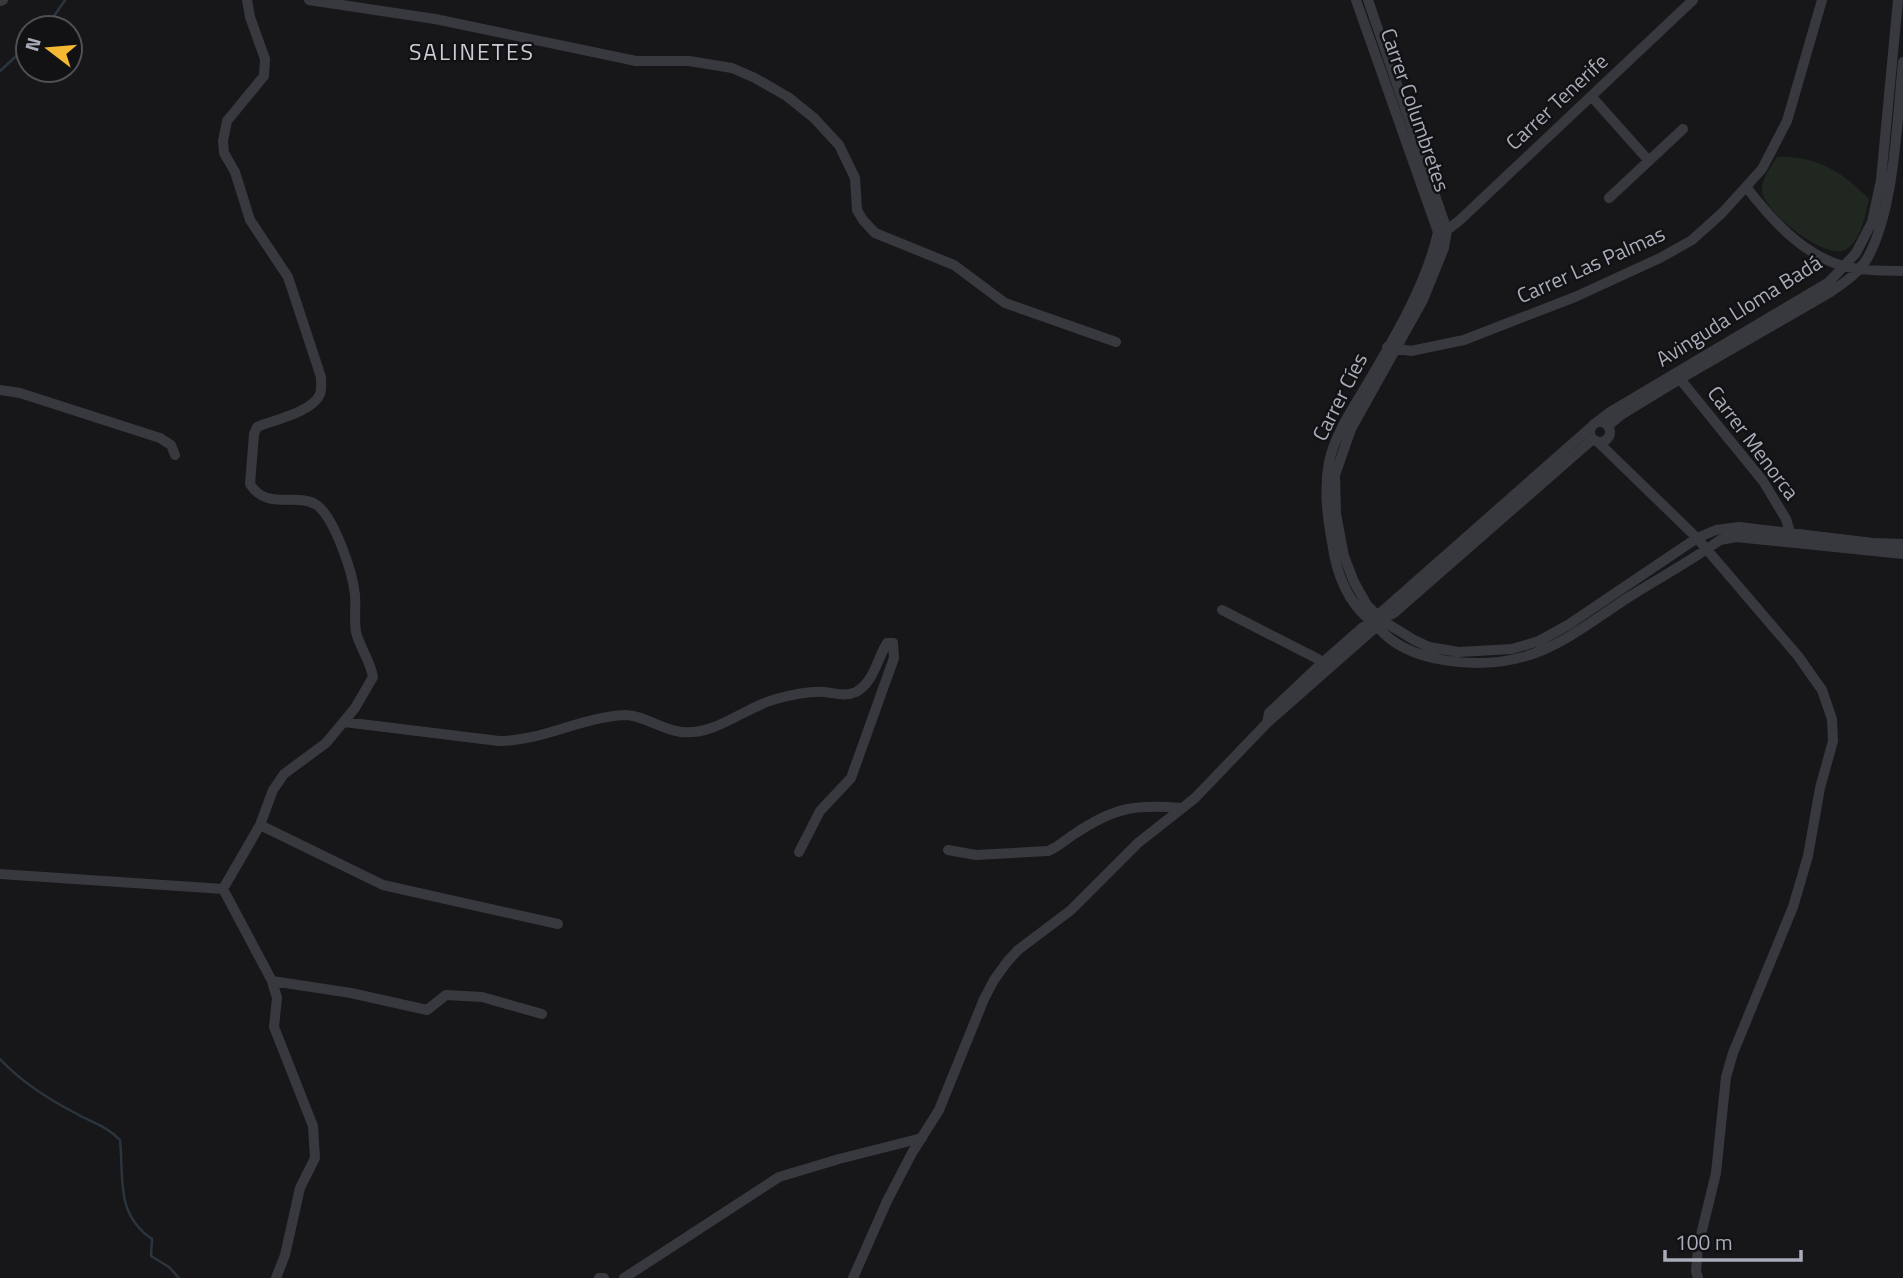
<svg xmlns="http://www.w3.org/2000/svg" width="1903" height="1278" viewBox="0 0 1903 1278" font-family="'Titillium Web',sans-serif">
<rect width="100%" height="100%" fill="#171719"/>
<path fill="#1f2720" d="M1777 157C1815 155 1843 172 1869 199 1865 216 1862 238 1847 249 1829 263 1765 213 1762 192 1760 180 1771 167 1777 157Z"/>
<g fill="none" stroke-linecap="round" stroke-linejoin="round">
<path stroke="#2c353d" stroke-width="2.5" d="M46 28 65 0
M0 71 28 45
M0 1059C21 1082 50 1100 77 1114 93 1123 108 1127 120 1140 124 1178 115 1214 152 1239L151 1256 169 1267 179 1278"/>
<path stroke="#38393e" stroke-width="10" d="M309 0 435 19 636 61H689L732 68 755 78 788 97 814 118 839 145 855 178 857 210 863 220 875 233 954 265 1005 303 1116 342
M1356 0 1438 232
M1368 0 1447 230 1444 248 1423 300 1351 429 1335 475 1336 514 1344 556 1354 582 1367 605 1383 621 1414 640 1429 647 1459 652 1512 649 1539 641 1568 625 1697 538 1716 530 1739 527 1873 543 1903 544
M0 1 3 0
M1592 97 1649 161
M1747 188C1771 219 1803 255 1843 266 1859 270 1886 271 1903 271
M1609 198 1683 129
M1441 231 1447 230 1460 220 1693 0
M1387 347 1411 351 1464 340 1575 297 1660 258 1692 240 1722 213 1762 169 1787 121 1822 0
M1680 379 1763 481 1786 519 1790 532
M0 390 20 393 160 438 171 445 175 455
M1590 432a10 10 0 1 1 20 0a10 10 0 1 1-20 0Z
M1597 422 1610 412 1829 282 1856 253 1872 222 1881 180 1898 0
M1608 426 1621 415 1680 379 1829 293C1844 283 1859 273 1868 257 1895 207 1897 119 1903 62
M1598 442 1697 538 1798 656 1822 690 1832 719 1833 741 1820 788 1808 856 1793 907 1733 1053 1726 1077 1716 1173 1698 1247 1696 1271 1698 1278
M1222 610 1318 659 1326 667
M1378 615 1590 428
M1382 619 1394 613 1593 439
M1371 621C1347 602 1336 572 1332 542 1327 515 1324 489 1329 462 1335 434 1352 410 1366 386 1394 338 1426 286 1438 232
M1378 627C1408 664 1479 669 1523 657 1561 647 1596 618 1629 597 1659 578 1691 561 1720 540L1736 537 1903 554
M344 722 499 741C543 741 581 717 625 715 643 715 662 730 681 732 716 736 745 707 776 699 791 695 809 691 824 692 835 693 845 697 856 692 874 682 877 659 887 643H893L894 658 851 778 820 811 799 852
M1267 723 1269 713 1322 663 1363 627 1372 623 1373 617
M260 825 383 885 558 924
M948 850 976 855 1048 851C1059 847 1066 839 1076 833 1115 807 1136 804 1182 808
M0 874 223 889 260 825 273 790 284 774 326 743 355 708 373 677C370 660 360 648 356 632 354 619 356 607 355 595 353 573 335 520 318 506 299 491 267 512 250 484L254 434 257 427C274 420 313 412 320 394 322 389 321 383 321 377L288 277 250 220 235 172 224 153 223 141 227 121 264 76 265 59 250 17 247 0
M223 889 272 981 277 998 274 1027 313 1126 315 1158 300 1188 285 1255 276 1278
M272 981 351 993 427 1010 446 995 482 997 542 1014
M599 1278H604
M624 1278 779 1177 839 1159 922 1138
M853 1278 887 1201 912 1153 939 1110 984 999 994 980 1007 962 1018 950 1071 910 1138 843 1195 798 1267 723 1376 627"/>
</g>
<g text-anchor="middle" stroke-width="5" stroke-linejoin="round" paint-order="stroke">
<g font-size="21" fill="#a9adb9" stroke="#121214">
<text transform="translate(1557 102) rotate(-43)" y="7">Carrer Tenerife</text>
<text transform="translate(1415 110) rotate(71)" y="7">Carrer Columbretes</text>
<text transform="translate(1591 265) rotate(-24)" y="7">Carrer Las Palmas</text>
<text transform="translate(1739 311) rotate(-32)" y="7">Avinguda Lloma Badá</text>
<text transform="translate(1340 397) rotate(-63)" y="7">Carrer Cíes</text>
<text transform="translate(1753 443) rotate(53)" y="7">Carrer Menorca</text>
</g>
<g font-size="23" letter-spacing="2" fill="#caccd5" stroke="#121214">
<text x="472" y="60">SALINETES</text>
</g>
</g>
<g transform="translate(49 49) rotate(286)"><circle r="33" fill="#121214" stroke="#4e5056" stroke-width="2"/>
<path d="M0-5L12 26L0 18L-12 26Z" fill="#f5b832"/>
<text y="-10" font-size="19" font-weight="bold" text-anchor="middle" fill="#a9adb9">N</text>
</g>
<path d="M1665 1250v10h136v-10" fill="none" stroke="#a9adb9" stroke-width="3.5"/>
<text x="1675" y="1250" font-size="21" fill="#a9adb9" stroke="#121214" stroke-width="5" paint-order="stroke">100 m</text>
</svg>
